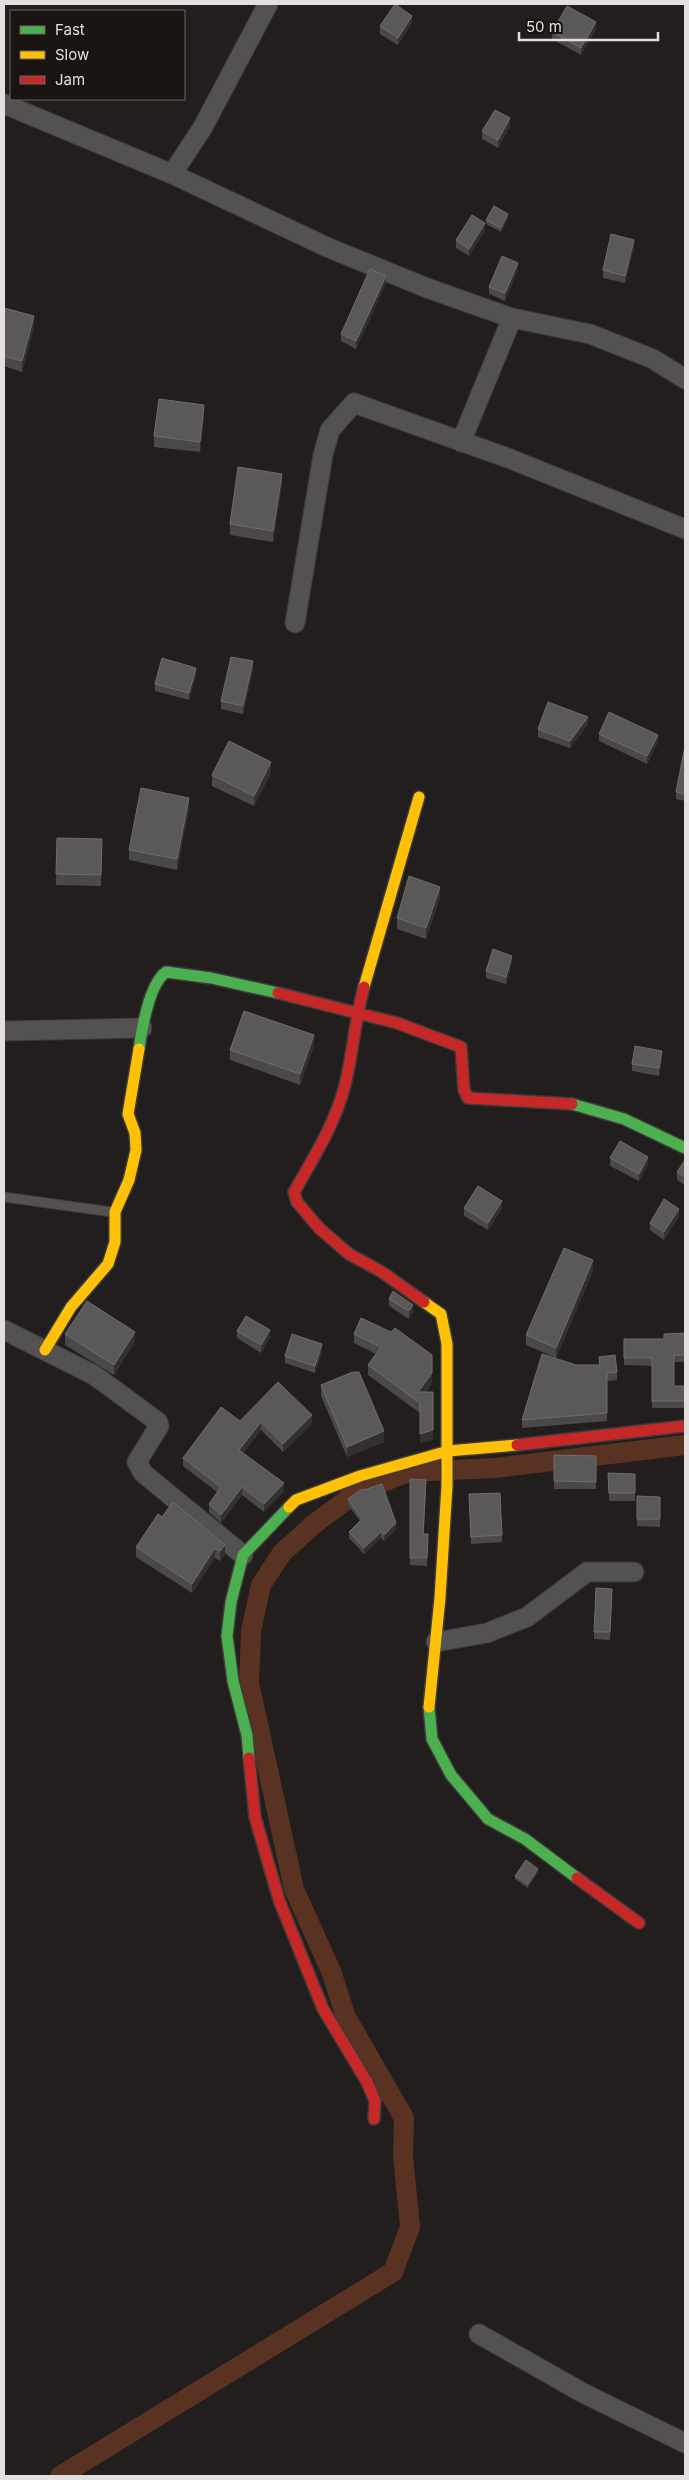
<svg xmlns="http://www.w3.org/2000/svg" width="689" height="2480" viewBox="0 0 689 2480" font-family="Inter,sans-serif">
<rect width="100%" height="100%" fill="#211e1d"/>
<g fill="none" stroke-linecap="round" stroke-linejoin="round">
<path stroke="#5a3221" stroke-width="20" d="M60 2476 393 2272 410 2227 403 2156 404 2118 346 2017 331 1971 294 1889 249 1683 251 1631 261 1585 282 1553 314 1524 357 1492 409 1472 495 1468 685 1445"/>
<defs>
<path id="lane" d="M4 1197 112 1212"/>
<path id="street" d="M268 4 203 127 172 174 329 248 427 288 512 318 590 334 653 359 685 379
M4 104 172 174
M461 442 512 318
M295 623 323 455 330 430 354 403 508 458 685 529
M4 1031 142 1028
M4 1330 94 1375 158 1422 159 1426 137 1462 143 1473 243 1555
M436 1642 487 1633 527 1617 587 1572H634
M479 2334 583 2393 685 2443"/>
<path id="fast" d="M139 1049C142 1028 149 984 166 972L211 978 278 993
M572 1104 624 1119 685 1148
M429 1707 432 1739 451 1775 488 1819 525 1839 577 1878
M249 1758 247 1735 233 1681 227 1636 231 1602 243 1555 289 1507"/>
<path id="slow" d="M364 987 419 797
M424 1302 441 1314 447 1344V1486L440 1598 429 1707
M45 1350 71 1307 108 1264 115 1242V1212L129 1180 136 1150 135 1133 128 1114 139 1049
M289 1507 296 1500 360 1476 448 1451 517 1445"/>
<path id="jam" d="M364 987C355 1019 353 1053 345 1085 335 1124 314 1157 294 1192L297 1202 319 1228 349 1254 382 1272 424 1302
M278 993 397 1023 461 1047 464 1090 468 1098 572 1104
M517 1445 685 1426
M249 1758 255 1817 279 1900 323 2009 367 2082 375 2101 374 2119
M577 1878 639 1923"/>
</defs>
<use href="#lane" stroke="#3d3b3a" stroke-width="11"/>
<use href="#street" stroke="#3d3b3a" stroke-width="21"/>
<use href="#fast" stroke="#3d3b3a" stroke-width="14"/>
<use href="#slow" stroke="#3d3b3a" stroke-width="14"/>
<use href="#jam" stroke="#3d3b3a" stroke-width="14"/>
<use href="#lane" stroke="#545251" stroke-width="9"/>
<use href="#street" stroke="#545251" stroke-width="19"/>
<use href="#fast" stroke="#4caf50" stroke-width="11"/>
<use href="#slow" stroke="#ffc107" stroke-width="11"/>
<use href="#jam" stroke="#c62828" stroke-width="11"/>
</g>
<path fill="#4a4848" d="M412 23 398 45 380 34V26Z
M596 29 581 55 552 39V32Z
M510 126 498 148 482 139V131Z
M508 218 501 232 486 224V220Z
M485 230 469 256 456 248V240Z
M634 247 625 283 603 278V270Z
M518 270 505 301 489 294V287Z
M386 283 356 349 341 341V334Z
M4 308 34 327 22 372 4 366Z
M204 415 200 452 154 447V436Z
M282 484 273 542 230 535V524Z
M253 669 243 714 221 709V701Z
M196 675 189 700 155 691V684Z
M588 724 570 748 538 737V729Z
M599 734 658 742 647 764 599 741Z
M685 751V801L676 799V792Z
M271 773 254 806 212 786V775Z
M189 809 177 870 129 860V850Z
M57 838 102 839 101 886 56 885Z
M440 897 426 939 397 929V918Z
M512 963 506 984 486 978V971Z
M314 1046 300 1085 230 1060V1050Z
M662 1059 659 1076 632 1071V1064Z
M610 1158 648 1164 639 1181 610 1166Z
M685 1160V1185L677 1180V1172Z
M464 1208H502L488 1230 464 1216Z
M679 1216 664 1240 650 1230V1223Z
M593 1271 556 1358 526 1345V1335Z
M389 1299 413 1312 409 1319 389 1306Z
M361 1318 432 1382 426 1392 433 1440 420 1443V1413L368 1375V1365L376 1354 354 1343V1334Z
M237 1331 270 1337 261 1353 237 1338Z
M685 1333V1362H674V1386H685V1408H652V1366L624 1365V1339H664Z
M65 1334 135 1342 114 1375 65 1345Z
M322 1351 315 1373 285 1363V1356Z
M599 1357 617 1372V1380L607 1381V1421L522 1428V1420L576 1365H599Z
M321 1385 384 1442 347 1457 321 1396Z
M240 1421 312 1424 283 1452 261 1430 243 1453 284 1491 264 1512 242 1495 221 1523 209 1512V1504L217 1492 183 1466V1458Z
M554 1455 596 1456V1489H554Z
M608 1473 635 1474V1501H609Z
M410 1479 426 1487 424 1534 428 1541 427 1566 410 1565Z
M469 1494 502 1535V1542L471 1544Z
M637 1496 660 1497V1527L637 1526Z
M348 1499 396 1529 384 1541 381 1538 364 1554 349 1538V1532L360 1521 348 1505Z
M173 1502 225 1554 220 1561 215 1558 192 1593 136 1557V1547L162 1517Z
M612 1597 610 1640 594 1639V1632Z
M538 1872 528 1888 515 1879V1876Z"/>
<path fill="#323130" d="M412 16V23L398 45V38Z
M596 22V29L581 55V48Z
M510 118V126L498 148V140Z
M508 214V218L501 232V228Z
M485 223V230L469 256V249Z
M634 240V247L625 283V276Z
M518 263V270L505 301V293Z
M386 276V283L356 349V341Z
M34 316V327L22 372V361Z
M204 405V415L200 452V442Z
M282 474V484L273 542V531Z
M253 661V669L243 714V706Z
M196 668V675L189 700V693Z
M588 717V724L570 748V741Z
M658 735V742L647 764V756Z
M271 762V773L254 806V796Z
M189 798V809L177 870V859Z
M440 887V897L426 939V928Z
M512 956V963L506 984V977Z
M314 1035V1046L300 1085V1074Z
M662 1051V1059L659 1076V1068Z
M648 1157V1164L639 1181V1174Z
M502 1201V1208L488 1230V1223Z
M679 1209V1216L664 1240V1232Z
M593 1260V1271L556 1358V1348Z
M413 1305V1312L409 1319V1311Z
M270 1330V1337L261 1353V1345Z
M135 1332V1342L114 1375V1365Z
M322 1344V1351L315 1373V1366Z
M432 1373V1382L418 1402V1392Z
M312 1415V1424L283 1452V1444Z
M261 1422V1430L239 1458V1450Z
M433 1430V1440L420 1443V1434Z
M384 1431V1442L347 1457V1447Z
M284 1483V1491L264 1512V1504Z
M242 1487V1495L221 1523V1515Z
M396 1523V1529L384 1541V1535Z
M381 1532V1538L364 1554V1548Z
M225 1545V1554L220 1561V1551Z
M215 1548V1558L192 1593V1584Z
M538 1869V1872L528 1888V1884Z"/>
<path fill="#5a5958" stroke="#706e6d" d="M395 4 412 16 398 38 380 26Z
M567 6 596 22 581 48 552 32Z
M495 110 510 118 498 140 482 131Z
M494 206 508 214 501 228 486 220Z
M472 215 485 223 469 249 456 240Z
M611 234 634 240 625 276 603 270Z
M502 256 518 263 505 293 489 287Z
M370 269 386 276 356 341 341 334Z
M4 308 34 316 22 361 4 356Z
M159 399 204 405 200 442 154 436Z
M238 467 282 474 273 531 230 524Z
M231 657 253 661 243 706 221 701Z
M162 658 196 668 189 693 155 684Z
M548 702 588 717 570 741 538 729Z
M609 712 658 735 647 756 599 734Z
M229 741 271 762 254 796 212 775Z
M684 751H685V794L676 792Z
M141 788 189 798 177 859 129 850Z
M57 838 102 839 101 875 56 874Z
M409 876 440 887 426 928 397 918Z
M493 949 512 956 506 977 486 971Z
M244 1011 314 1035 300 1074 230 1050Z
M635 1046 662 1051 659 1068 632 1064Z
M620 1141 648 1157 639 1174 610 1158Z
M685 1160V1177L677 1172Z
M478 1186 502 1201 488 1223 464 1208Z
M664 1199 679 1209 664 1232 650 1223Z
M564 1248 593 1260 556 1348 526 1335Z
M393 1291 413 1305 409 1311 389 1299Z
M87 1301 135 1332 114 1365 65 1334Z
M246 1316 270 1330 261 1345 237 1331Z
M361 1318 391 1332 395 1328 432 1355V1373L418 1392H433V1430L420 1434V1403L368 1365 381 1347 354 1334Z
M685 1333V1355H674V1386H685V1401H652V1358H624V1339H664V1334Z
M292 1334 322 1344 315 1366 285 1356Z
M542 1354 576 1365H600L599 1357 615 1355 617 1372 607 1373V1413L522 1420Z
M353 1372H359L384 1431 347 1447 321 1385Z
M278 1382 312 1415 283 1444 261 1422 239 1450 284 1483 264 1504 242 1487 221 1515 209 1504 221 1487 183 1458 221 1407 240 1421Z
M554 1455 596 1456V1482L554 1481Z
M608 1473 635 1474V1493H609Z
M410 1479 426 1480 423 1534H428L427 1558H410Z
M382 1484 396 1523 384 1535 381 1532 364 1548 349 1532 362 1519 348 1499 362 1489 364 1490Z
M500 1493 502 1535 471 1537 469 1494Z
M637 1496 660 1497V1519H637Z
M173 1502 225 1545 220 1551 215 1548 192 1584 136 1547 158 1514 162 1517Z
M596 1588 612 1589 610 1632H594Z
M526 1860 538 1869 528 1884 515 1876Z"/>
<rect width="689" height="2480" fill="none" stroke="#e3dfde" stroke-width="10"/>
<rect x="10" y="10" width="175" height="90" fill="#191412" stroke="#6a6564"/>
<rect x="20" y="26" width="25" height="8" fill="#4caf50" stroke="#6a6564"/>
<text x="55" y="35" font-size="15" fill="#e3dfde">Fast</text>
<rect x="20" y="51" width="25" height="8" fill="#ffc107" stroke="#6a6564"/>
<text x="55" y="60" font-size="15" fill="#e3dfde">Slow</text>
<rect x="20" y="76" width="25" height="8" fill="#c62828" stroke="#6a6564"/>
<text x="55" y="85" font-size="15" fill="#e3dfde">Jam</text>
<path d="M519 32v8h139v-8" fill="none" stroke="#e3dfde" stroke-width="2.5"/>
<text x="526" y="32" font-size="15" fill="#e3dfde" stroke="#191412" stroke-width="4" paint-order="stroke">50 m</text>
</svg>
